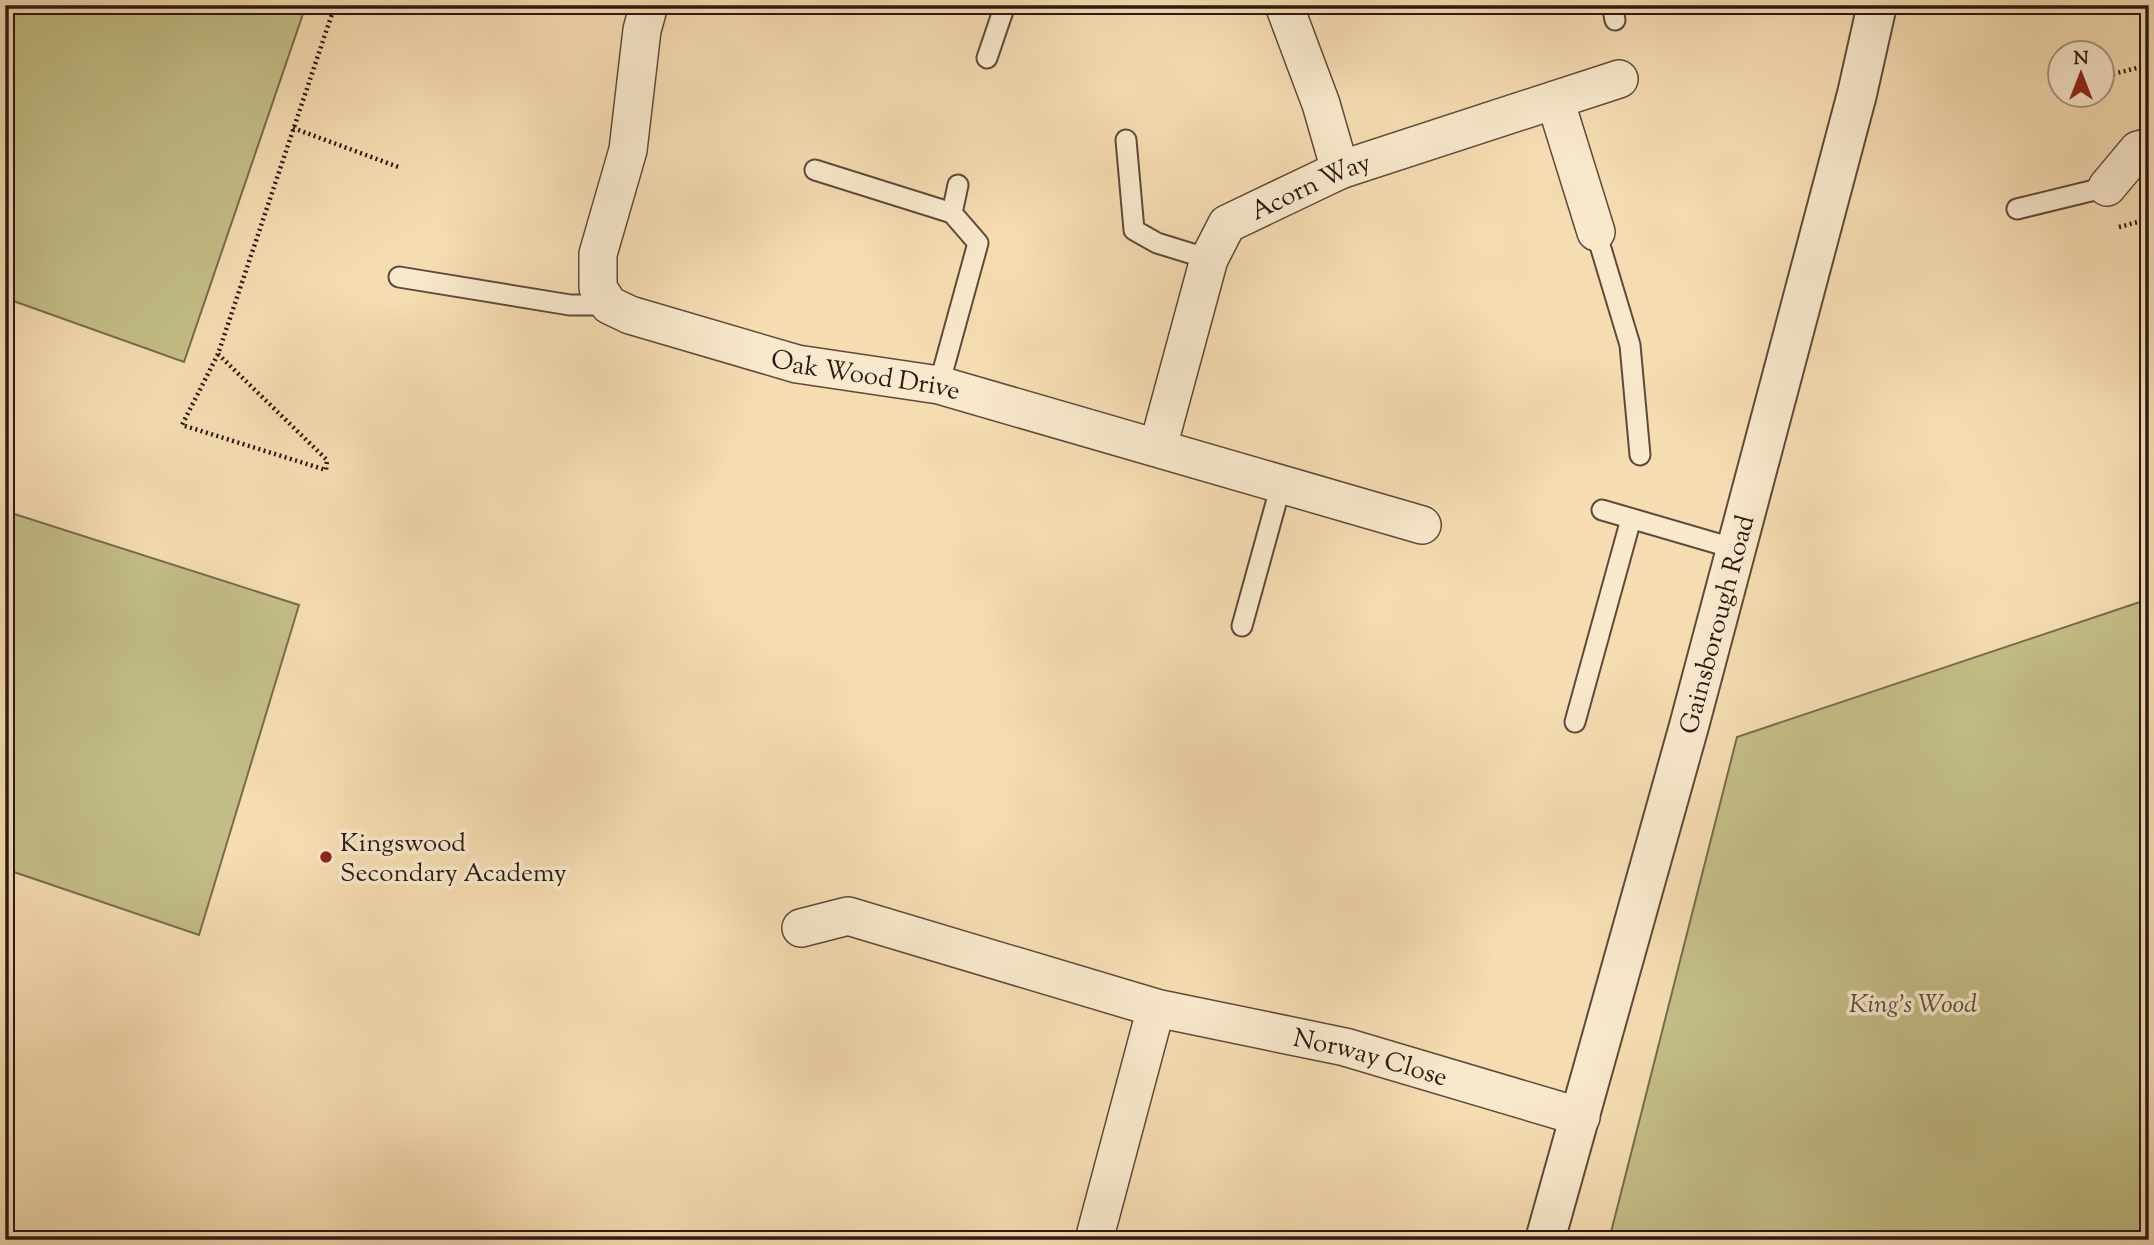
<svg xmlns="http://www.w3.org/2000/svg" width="2154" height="1245" viewBox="0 0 2154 1245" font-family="'Sorts Mill Goudy',serif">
<rect width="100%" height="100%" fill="#f5dcb1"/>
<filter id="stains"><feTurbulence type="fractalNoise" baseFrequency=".00286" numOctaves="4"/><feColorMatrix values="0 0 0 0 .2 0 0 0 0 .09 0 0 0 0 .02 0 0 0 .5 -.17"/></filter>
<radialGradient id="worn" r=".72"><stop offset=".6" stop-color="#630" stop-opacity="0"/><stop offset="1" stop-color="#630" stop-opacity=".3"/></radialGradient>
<path fill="#c3be87" stroke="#776c4d" stroke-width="2" d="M5 5H306L184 362 5 298Z
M5 511 299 605 199 935 5 869Z
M2149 599V1240H1609L1737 737Z"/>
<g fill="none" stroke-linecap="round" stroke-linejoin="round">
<defs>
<path id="service" d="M1612 5 1615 20
M987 58 1005 5
M1126 140 1134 230 1157 243 1209 259
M815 170 952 213 978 243 939 385
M2017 209 2107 187
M952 213 958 185
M1596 232 1630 345 1640 455
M399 277 570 305H609
M1602 510 1736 549
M1242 626 1281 485
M1575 722 1631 519"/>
<g id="minor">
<path id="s1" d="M649 5 642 30 628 150 598 254V288L609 305 630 315 797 364 939 385 1422 525"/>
<path d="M1284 5 1321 104 1340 170"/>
<path d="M1555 100 1596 232"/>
<path d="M2107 187 2138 150 2149 147"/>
<path id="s2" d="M1158 447 1209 259 1227 224 1340 170 1619 79"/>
<path id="s3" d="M801 928 848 916 1156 1008 1345 1047 1581 1117"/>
<path d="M1094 1240 1156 1008"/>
</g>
<g id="tertiary">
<path id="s4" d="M1545 1240 1689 726 1857 94 1877 5"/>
</g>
</defs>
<use href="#service" stroke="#5e4a3a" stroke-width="23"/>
<use href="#minor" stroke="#5e4a3a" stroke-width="40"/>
<use href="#tertiary" stroke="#5e4a3a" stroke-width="42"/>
<path stroke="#2b1a13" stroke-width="4.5" stroke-dasharray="2 3.5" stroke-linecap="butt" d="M2113 74 2149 65
M293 128 401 168
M2119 227 2149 219
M218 354 327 460 326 470 182 425 218 354 335 5"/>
<use href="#service" stroke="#f8e8cc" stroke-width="19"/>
<use href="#minor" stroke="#f8e8cc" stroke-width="37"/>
<use href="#tertiary" stroke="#f8e8cc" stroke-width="38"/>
</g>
<circle fill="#8f2418" stroke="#f8e8cc" stroke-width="2.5" cx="326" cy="857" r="7"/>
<g text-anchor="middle" stroke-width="7" stroke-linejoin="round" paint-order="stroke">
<g font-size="26" fill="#2b1a13" stroke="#f8e8cc">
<text dy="9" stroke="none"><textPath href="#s2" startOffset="326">Acorn Way</textPath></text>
<text dy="9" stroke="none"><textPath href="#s1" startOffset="576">Oak Wood Drive</textPath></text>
<text dy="9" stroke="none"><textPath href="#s4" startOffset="639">Gainsborough Road</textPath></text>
<text dy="9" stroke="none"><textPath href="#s3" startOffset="590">Norway Close</textPath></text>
</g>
<g font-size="26" fill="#2b1a13" stroke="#f8e8cc" text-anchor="start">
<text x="340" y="851">Kingswood<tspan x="340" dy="30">Secondary Academy</tspan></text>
</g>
<g font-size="26" font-style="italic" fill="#594b36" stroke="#f8e8cc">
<text x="1913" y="1012">King's Wood</text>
</g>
</g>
<rect width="2154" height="1245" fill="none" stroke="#f5dcb1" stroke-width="28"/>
<rect x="7" y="7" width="2140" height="1231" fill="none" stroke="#2b1a13" stroke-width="3.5"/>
<rect x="14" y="14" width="2126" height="1217" fill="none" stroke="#2b1a13" stroke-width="2"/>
<g transform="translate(2081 74)"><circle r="33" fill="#f8e8cc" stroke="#a69682" stroke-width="2"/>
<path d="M0-5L12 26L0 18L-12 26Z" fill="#8f2418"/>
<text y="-10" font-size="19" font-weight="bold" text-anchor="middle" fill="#2b1a13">N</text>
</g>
<rect width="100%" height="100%" filter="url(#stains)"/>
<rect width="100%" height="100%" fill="url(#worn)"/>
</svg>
